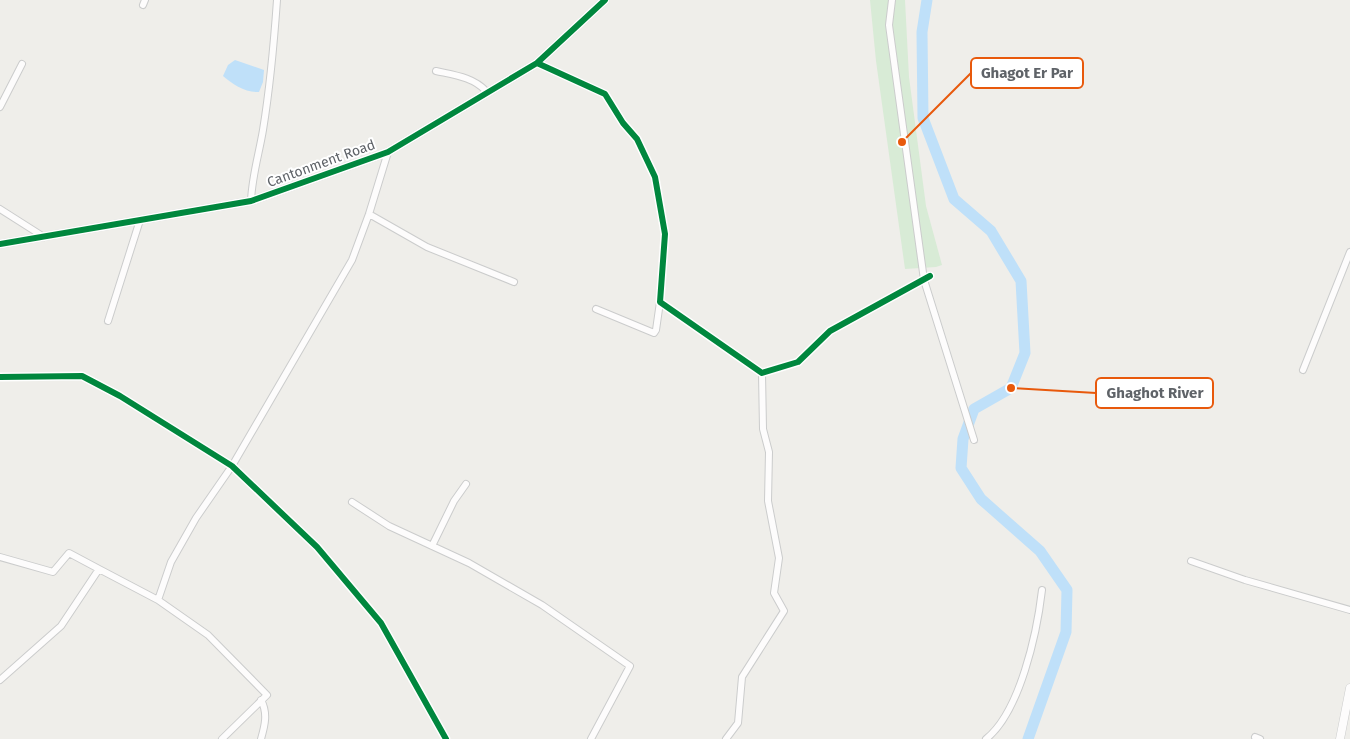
<svg xmlns="http://www.w3.org/2000/svg" width="1350" height="739" viewBox="0 0 1350 739" font-family="'Fira Sans',sans-serif">
<rect width="100%" height="100%" fill="#efeeea"/>
<path fill="#d8ebd6" d="M870 0H905L909 77 926 206 942 265 936 267 905 269 876 61Z"/>
<path fill="#bfe0f9" d="M235 60 264 70 263 82 259 92C246 93 232 84 223 76L228 65Z"/>
<g fill="none" stroke-linecap="round" stroke-linejoin="round">
<path stroke="#bfe0f9" stroke-width="11" d="M927 0 922 32 923 118 954 199 991 231 1021 281 1025 353 1011 388 974 409 963 439 961 468 981 499 1040 551 1067 590 1066 632 1028 739"/>
<defs>
<path id="minor" d="M892 0 889 25 924 280 974 440
M143 5 145 0
M537 63 605 94 623 123 637 139 655 177 665 234 660 302 762 373 798 362 830 331 930 276
M436 71C454 75 473 77 486 91
M0 107 22 64
M251 201C252 176 259 154 263 130 270 87 274 43 277 0
M0 209 44 237
M369 214 427 247 514 282
M596 309 654 333 656 330 660 302
M108 321 140 220
M1303 370 1350 252
M0 377 82 376 120 396 232 466 317 547 381 623 446 739
M352 502 389 526 469 563 542 605 630 666 591 739
M432 546 454 501 466 484
M0 557 53 572 69 553 99 569
M1191 561 1245 580 1350 610
M158 600 171 562 196 518 232 466 352 260 369 214 388 152
M0 680 61 626 99 569 158 600 208 635 267 695 222 739
M1255 737 1260 739
M261 739C265 725 268 713 261 700
M726 739 738 723 742 677 784 611 774 593 779 558 768 501 769 452 763 429 762 373
M986 739C1020 712 1037 633 1042 590"/>
<path id="tertiary" d="M0 244 251 201 388 152 537 63 605 0
M1340 739 1350 688"/>
</defs>
<use href="#minor" stroke="#cbcccc" stroke-width="8"/>
<use href="#tertiary" stroke="#cbcccc" stroke-width="9"/>
<use href="#minor" stroke="#fdfcfc" stroke-width="6"/>
<use href="#tertiary" stroke="#fdfcfc" stroke-width="8"/>
<defs>
<path id="cycleway" d="M537 63 605 94 623 123 637 139 655 177 665 234 660 302 762 373 798 362 830 331 930 276
M0 244 251 201 388 152 537 63 605 0
M0 377 82 376 120 396 232 466 317 547 381 623 446 739"/>
</defs>
<use href="#cycleway" stroke="#fff" stroke-width="9"/>
<use href="#cycleway" stroke="#00873e" stroke-width="6"/>
</g>
<g text-anchor="middle" stroke-width="4" stroke-linejoin="round" paint-order="stroke">
<g font-size="14" fill="#5f6368" stroke="#fff">
<text transform="translate(321 163) rotate(-20)" y="5">Cantonment Road</text>
</g>
</g>
<path fill="none" stroke="#e8590c" stroke-width="2" d="M902 142L971 73M1011 388L1096 393"/>
<g fill="#e8590c" stroke="#fff" stroke-width="2">
<circle cx="902" cy="142" r="5"/>
<circle cx="1011" cy="388" r="5"/>
</g>
<g fill="#fff" stroke="#e8590c" stroke-width="2">
<rect x="971" y="58" width="112" height="30" rx="5"/>
<rect x="1096" y="378" width="117" height="30" rx="5"/>
</g>
<g font-size="15" text-anchor="middle" font-weight="bold" fill="#5f6368">
<text x="1027" y="78">Ghagot Er Par</text>
<text x="1155" y="398">Ghaghot River</text>
</g>
</svg>
